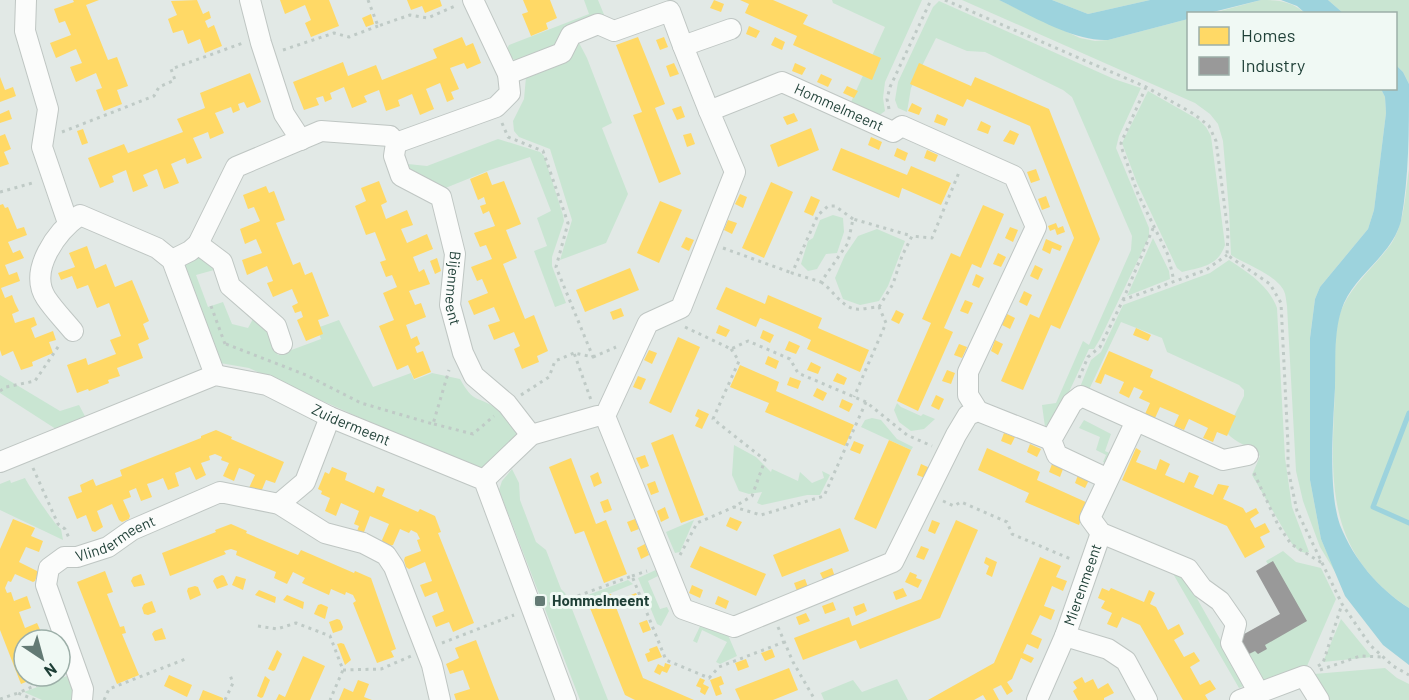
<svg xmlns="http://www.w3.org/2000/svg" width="1409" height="700" viewBox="0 0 1409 700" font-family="Barlow,sans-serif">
<rect width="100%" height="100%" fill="#e2e9e6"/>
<path fill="#c9e5d2" d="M584 0H598L605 17 556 49 518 62 507 55 506 51 509 45 589 14Z
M832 0H922L885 82 883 98 885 111 881 114 876 115 851 102 885 27 833 3Z
M962 0H999L1080 38 1095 41 1108 40 1188 19V88L1381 89 1385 97 1386 113 1374 210 1368 229 1320 287 1315 299 1310 337V480L1321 539 1337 575 1320 547 1303 501 1296 471 1287 306C1286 301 1286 295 1284 291 1277 275 1245 264 1231 255L1229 210 1223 141 1218 124 1210 114 1195 103Z
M1052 0H1150L1088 14Z
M1261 0C1279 0 1291 1 1305 13L1209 14Z
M1328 0H1409V84L1403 72 1396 65V14L1343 13Z
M939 1 1114 79 1141 88 1119 136 1116 148 1149 228V237L1100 339 1094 349H1089L1068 394V403L1045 427 1042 405 1056 403 1083 341 1089 345 1131 250 1132 236 1072 97 1063 90 985 52 967 51 936 38 911 88 907 112 898 108 895 100 898 82 933 7Z
M577 39 587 58 612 123 602 128 628 194 606 243 560 260 572 220 550 149 519 137 514 131 513 121 524 99 526 77 567 61 566 57Z
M1148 91 1199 120 1206 127 1211 136 1225 245C1218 266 1202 267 1182 272L1177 268 1137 183 1122 143Z
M498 139 540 152 544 156 563 215 564 221 552 257V266L566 303 555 307 534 251 547 246 537 218 551 211 530 157 490 170 443 189 411 171 408 164 427 166Z
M1409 169V608C1324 552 1331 480 1335 390 1335 371 1334 333 1339 317 1348 287 1373 269 1391 244 1405 223 1405 194 1409 169Z
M833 215 843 218 844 232 837 253 826 254 817 269 808 271 801 264 808 241 813 238 820 220Z
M877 229 905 241 888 286 879 301 860 305 843 299 835 278 845 255 858 236Z
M1153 238 1169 271 1170 279 1127 296Z
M197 256H208L214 270 196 275 208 307 223 302 232 324 248 328 253 319 266 330 278 355 321 339 317 328 339 320 373 387 411 373 414 380 432 373 460 379C474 404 476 395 496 408 507 415 514 425 519 437L479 471 249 368 220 363 181 271 189 259Z
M1229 260C1249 273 1269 286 1277 308L1285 458 1292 507 1309 552 1306 553 1299 551 1292 544 1252 475 1260 456C1249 444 1237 445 1226 432L1244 396V390L1239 385 1167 352 1162 338 1121 322 1086 396 1080 387 1091 360 1101 352 1123 305 1210 273Z
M0 375 60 411 79 405 87 420 59 431 0 393Z
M897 403 901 407 921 416 923 414 935 419 924 429 911 431 899 422 894 410Z
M872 418 881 420 897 439 913 447 911 450 861 427 865 420Z
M1084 420 1111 434 1105 451 1116 456 1111 466 1103 462 1106 455 1096 450 1100 437 1079 428Z
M734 445 756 457 771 472 772 469 798 481 800 472 812 483 824 478 822 471 830 475 820 495H807L762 505 757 503 762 492 749 494 739 491 732 475Z
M512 469 519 483 520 500 536 542 546 550 561 589 565 593 569 602 628 580 633 584 572 609 608 700H580L499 490 502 481Z
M25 478C29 486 56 527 61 529L63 540 0 510V484L10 480 11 483Z
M694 520 680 552 675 553 666 532Z
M1283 551 1296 562 1321 568 1336 599 1307 666 1267 688 1246 655 1302 622 1266 561Z
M1168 565 1182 572 1246 685 1239 688Z
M658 569 660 575 648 581 660 609 667 607 669 611 661 626 657 624 638 578Z
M1341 619 1372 657 1323 662Z
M703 620 725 628 737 656 720 664 716 662 727 642 702 630 697 643 693 641Z
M1385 668 1397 678 1409 684V700H1330L1314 674Z
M67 676 77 700H42L24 692Z
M897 679 908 700H824L821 693 853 680 862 692Z"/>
<path fill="#9dd3dd" d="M999 0H1052L1088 14 1150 0H1261L1209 13 1188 14V19L1108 40C1074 42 1030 15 999 0Z
M1281 0H1328L1343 13H1305L1297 6Z
M1396 65 1403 72 1409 84C1409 130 1409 177 1401 221 1392 255 1358 272 1344 303 1333 329 1336 360 1335 388 1333 425 1328 491 1340 525 1354 560 1378 588 1409 608V665L1383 645 1345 596 1321 539 1310 480V338L1315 299 1320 287 1368 229 1374 210 1386 113 1385 97 1381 89 1396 88Z"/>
<path fill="#ffd966" d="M73 0H99L86 5 108 60 117 57 128 86 117 90 122 104 104 111 96 90 102 88 96 73 76 82 70 67 82 63 76 49 56 58 50 43 71 35 65 21 59 23 54 9 74 2Z
M197 0 203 14 209 11 211 18 205 21 208 28 214 25 222 46 205 53 200 39 188 44 183 30 173 33 168 19 177 15 171 1Z
M280 0H329L339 26 311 37 305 23 311 20 305 5 285 14Z
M407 0H440L442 6 425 13 422 6 411 10Z
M523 0H550L557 18 546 23 548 29 531 36 522 14 528 12Z
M714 0 724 4 721 12 710 8Z
M740 0H773L808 15 803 24 881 58 872 80 793 45 797 36 745 13 749 4Z
M371 14 374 24 366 27 362 18Z
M749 26 760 31 756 38 746 34Z
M462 37 466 46 473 43 481 63 467 69 464 63 450 68 459 89 451 92 454 99 447 102 440 83 426 89 434 109 420 115 412 94 398 100 400 106 386 111 379 90 364 96 367 102 352 108 344 87 330 93 332 99 325 102 323 96 316 98 319 105 304 110 293 82 343 62 348 76 376 65 382 80 437 58 433 49Z
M638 37 665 104 655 108 681 174 659 183 633 115 642 112 616 45Z
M664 37 668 47 660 50 656 40Z
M775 37 785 42 782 50 771 45Z
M674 63 679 74 670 77 666 66Z
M795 63 806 68 802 75 792 71Z
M919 63 971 86 975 77 1049 109 1100 239 1060 329 1051 325 1023 390 1001 381 1030 314 1039 318 1074 238 1030 126 967 99 963 107 910 84Z
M250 73 261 102 247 108 244 102 238 104 240 110 233 113 231 107 215 113 224 133 210 139 208 132 193 138 202 158 187 164 185 158 171 164 179 183 164 189 157 169 143 175 148 186 133 192 126 170 112 176 114 182 100 188 88 158 124 144 128 153 183 132 177 119 205 108 200 93Z
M821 74 832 79 828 87 817 82Z
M0 77 5 90 13 87 16 96 0 102Z
M847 86 858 91 854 98 843 93Z
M912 103 922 108 919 115 908 111Z
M681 106 685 117 677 120 672 109Z
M9 110 12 119 0 123V114Z
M794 113 798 121 787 125 783 117Z
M937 114 948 119 945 126 934 122Z
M981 121 991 126 988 134 977 130Z
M811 128 819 150 778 167 770 145Z
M83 129 88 143 82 145 77 131Z
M1010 130 1019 134 1014 145 1003 141Z
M691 133 695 144 687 147 683 135Z
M5 134 11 149 4 152 9 164 0 167V136Z
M871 137 882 142 879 150 868 145Z
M841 148 907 175 911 166 951 183 941 205 902 188 899 198 832 170Z
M897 148 908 153 905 161 894 156Z
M927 150 938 155 935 162 924 158Z
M1036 169 1040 180 1031 183 1027 172Z
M487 172 492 185 504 181 521 224 506 230 517 258 503 264 525 319 534 315 548 351 537 356 539 362 522 369 514 349 520 346 514 332 494 340 488 325 500 321 494 307 474 315 468 301 488 293 482 279 477 281 471 267 492 259 486 245 480 247 474 233 495 226 489 211 483 214 480 206 486 204 484 197 478 200 470 179Z
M379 181 387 202 381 205 386 219 407 210 413 225 401 229 407 243 427 234 433 249 413 257 419 272 424 269 430 284 409 291 415 305 421 303 426 317 406 325 411 339 417 336 420 344 415 347 417 353 423 351 431 372 414 379 408 365 397 370 379 326 394 320 383 293 397 287 392 275 386 277 380 262 386 260 375 232 366 235 355 206 366 201 361 188Z
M771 182 793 192 764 258 742 248Z
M266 186 269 193 274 191 285 220 276 223 293 265 300 262 305 275 312 272 329 316 318 320 323 334 306 341 297 320 303 317 301 311 295 313 292 306 298 303 292 289 273 297 267 283 273 281 267 266 247 275 242 260 262 253 256 239 245 244 240 229 260 221 254 207 248 209 243 195Z
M740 194 747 197 743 208 735 204Z
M811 196 820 200 813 216 804 212Z
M1046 196 1050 207 1042 210 1038 199Z
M660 201 682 210 659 263 637 253Z
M3 204 5 208 8 207 17 229 24 227 27 235 8 242 13 253 20 250 24 258 5 265 9 275 17 272 20 281 1 288 5 298 12 295 15 303 19 311 12 314 15 323 34 317 37 325 31 328 35 338 53 331 56 340 49 342 53 353 32 362 33 366 21 370 13 351 2 356 0 350V205Z
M983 205 1004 214 981 268 972 264 944 328 953 332 918 411 897 401 931 323 922 319 951 253 960 257Z
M728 220 737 223 732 234 724 230Z
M1056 223 1058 228 1063 226 1065 232 1057 235 1055 229 1050 231 1048 226Z
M1010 227 1018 230 1013 242 1005 238Z
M686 237 694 240 689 251 681 247Z
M1046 239 1062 246 1060 251 1052 248 1050 254 1042 250Z
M87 246 95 269 106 264 115 287 132 280 149 321 143 324 149 339 138 344 143 358 117 368 120 376 108 380 109 383 89 391 88 389 77 393 67 365 86 358 88 365 116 354 110 340 121 336 109 303 97 308 88 285 77 289 72 276 61 280 58 273 75 267 69 253Z
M998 253 1006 257 1001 267 993 264Z
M437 258 441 271 435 274 430 261Z
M1035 265 1043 269 1038 280 1030 276Z
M630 268 639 290 585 312 576 290Z
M976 274 984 278 979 288 972 285Z
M726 287 765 304 768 295 822 318 818 328 869 350 860 372 807 349 811 340 798 334 760 318 756 327 716 309Z
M1024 291 1032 295 1027 306 1019 302Z
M965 300 973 303 968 314 960 311Z
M621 308 624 316 613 320 610 312Z
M896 310 904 314 899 324 891 320Z
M1007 314 1015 318 1010 329 1002 325Z
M719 325 730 330 726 337 716 333Z
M1136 328 1151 335 1148 341 1133 335Z
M763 330 774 335 770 343 760 338Z
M678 337 700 347 671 413 649 403Z
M995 340 1003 344 998 355 991 351Z
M789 341 800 346 796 354 785 350Z
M959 344 967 347 962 358 954 355Z
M649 350 657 353 652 364 644 360Z
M1109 351 1153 370 1150 377 1236 416 1227 436 1217 432 1213 442 1203 438 1208 428 1189 419 1184 430 1174 426 1179 415 1160 407 1155 418 1145 414 1150 403 1139 398 1143 391 1134 387 1129 398 1119 393 1124 382 1105 374 1101 384 1095 382Z
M768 356 779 361 776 369 765 364Z
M811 362 821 367 818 374 807 370Z
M740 365 779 382 776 391 854 425 845 446 765 412 769 403 730 387Z
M947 370 955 373 951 384 942 381Z
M837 373 847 378 844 385 833 381Z
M638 376 646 379 641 390 633 387Z
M790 377 801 381 798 389 787 385Z
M817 388 827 393 823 401 813 396Z
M936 395 944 399 939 410 931 406Z
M842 399 853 404 849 412 839 407Z
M698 409 709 414 702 429 695 426 699 418 695 416Z
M216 430 232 437 231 439 284 462 275 483 266 480 261 492 249 488 255 475 247 471 239 468 234 481 223 476 229 463 221 460 222 457 215 454 209 456 210 460 201 463 206 475 196 480 190 467 175 473 179 486 168 490 163 478 156 481 147 484 152 497 141 501 136 488 129 491 131 497 123 500 130 516 129 519 122 522 119 520 112 504 97 511 103 527 95 532 92 531 86 515 77 519 68 497 82 492 80 485 93 479 96 486 122 476 120 470 201 438V436Z
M1004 433 1015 437 1011 445 1001 441Z
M673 434 704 515 681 523 651 443Z
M889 440 911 450 876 529 854 519Z
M854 441 864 445 860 454 850 450Z
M1030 444 1041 449 1037 457 1027 452Z
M987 448 1040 472 1037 480 1088 503 1079 525 1025 502 1029 493 978 470Z
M1136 448 1141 451 1136 462 1156 470 1160 459 1170 464 1165 475 1184 483 1189 472 1199 476 1194 487 1213 495 1218 484 1229 486 1223 499 1243 508 1246 513 1256 508 1259 513 1250 519 1255 528 1265 523 1270 532 1260 537 1265 547 1245 558 1227 526 1122 480Z
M645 455 649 466 641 469 636 458Z
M571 458 596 524 606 520 627 574 604 583 584 531 575 534 549 467Z
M921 464 930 468 925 478 917 475Z
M1052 464 1063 469 1060 477 1049 472Z
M332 467 347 473 345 480 374 493 377 486 385 489 382 496 418 512 420 509 435 516 441 532 438 533 474 623 453 632 449 622 436 627 432 616 444 611 437 592 425 597 420 585 432 581 425 562 409 569 406 567 404 560 405 557 421 551 417 540 420 539 417 533 411 530 409 533 400 529 393 545 390 546 383 542 382 540 389 524 370 516 364 532 361 533 357 531 359 526 354 524 359 511 341 503 336 516 325 511 330 498 321 494 322 491 318 489 325 472 329 474Z
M598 472 602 483 594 487 590 476Z
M1078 475 1089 480 1085 488 1075 483Z
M655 481 659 492 651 495 647 484Z
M608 499 612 510 604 513 600 502Z
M665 507 669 518 661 522 657 511Z
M730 517 742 522 737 531 726 526Z
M13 519 35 528 31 536 43 541 39 552 26 547 19 562 37 571 38 573 35 581 33 582 15 574 11 582 8 581 5 588 7 593 11 592 14 601 27 596 31 608 19 612 25 628 37 623 42 634 29 640H24V676H40L21 684 0 630V549Z
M635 519 639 529 631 532 627 522Z
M932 520 940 523 935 534 928 531Z
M956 520 978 530 940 618 860 649 856 640 803 660 794 638 849 617 852 626 921 599Z
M231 524 247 531 246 533 298 555 301 550 354 573 355 571 371 578 396 649 391 651 394 657 377 663 353 603 356 601 353 595 346 592 345 595 331 589 329 595 302 583 305 578 293 572 287 584 274 578 276 572 236 555 237 551 231 549 224 551 226 554 170 576 162 553 216 532 215 530Z
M840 528 849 551 782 577 773 555Z
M645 544 649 555 641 559 637 548Z
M700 546 766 574 756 596 690 567Z
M921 546 929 549 924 560 916 557Z
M986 557 997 562 992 577 986 574 989 566 984 563Z
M1040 557 1061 566 1056 577 1067 581 1063 591 1052 586 1044 606 1055 610 1051 620 1040 615 1031 634 1042 639 1038 649 1027 644 1023 653 1034 658 1031 663 1021 658 1012 679 1007 682 1013 691 1007 695 1001 685 993 689 999 700H986L983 695 974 700H928L994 663Z
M832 568 835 577 824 581 820 573Z
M105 571 113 592 107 594 120 627 124 626 126 633 122 634 139 675 117 684 77 582Z
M910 572 917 575 916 578 922 580 918 588 905 582Z
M141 574 145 585 134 587 131 581 133 577Z
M222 575 224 576 228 585 217 589 213 581 215 578Z
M236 576 246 579 243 590 232 585Z
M805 579 808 587 797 591 794 583Z
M692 585 703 590 700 598 689 593Z
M195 586 198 587 201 595 190 600 187 591 188 588Z
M903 588 907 596 896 600 893 592Z
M1102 588 1109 591 1111 588 1144 602 1149 590 1155 593 1150 604 1156 607 1168 630 1179 624 1184 634 1174 640 1184 657 1194 652 1200 661 1190 667 1200 685 1210 680 1216 689 1205 695 1208 700H1183L1140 625 1122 617 1117 628 1107 624 1112 613 1101 608 1105 601 1098 598Z
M259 590 276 597 275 603 255 595Z
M636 593 641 604 633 608 628 596Z
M611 594 643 678 694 700H635L625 695 588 603Z
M287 595 304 602 303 609 283 600Z
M718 596 729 601 726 609 715 604Z
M152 601 156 612 148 615 144 614 142 608 144 604Z
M833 602 836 610 825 614 822 606Z
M864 603 867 611 856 616 853 607Z
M321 604 328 607 325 619 314 614 318 605Z
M806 613 810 621 799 625 796 617Z
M337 619 340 620 343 627 342 630 333 633 329 622Z
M647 620 651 630 643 633 639 623Z
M162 628 166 639 155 641 152 634 154 631Z
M476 640 493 685 499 700H456L454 694 470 689 463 670 450 674 446 664 459 658 455 648Z
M341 643 344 644 351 660 345 665 337 644Z
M657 646 662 657 648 662 645 654 650 652 649 649Z
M772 649 775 657 765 661 761 653Z
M277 650 282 654 275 670 273 671 268 669Z
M303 656 325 666 310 700H276L279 694 285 697Z
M746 659 749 667 738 671 735 663Z
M665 663 671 665 667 673 662 671 660 675 654 672 658 664 664 667Z
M789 668 798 690 773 700H740L735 689Z
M169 675 192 685 187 697 164 686Z
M265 676 270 680 263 697 261 698 257 696Z
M721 676 724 684 719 686 722 694 716 696 710 680Z
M1082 677 1085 683 1093 679 1098 689 1108 683 1114 693 1104 698V700H1078L1073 691 1077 688 1073 682Z
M700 678 705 680 703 684 709 687 705 695 700 692 701 688 696 686Z
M358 680 369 684 364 697 372 700H339L344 688 353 692Z
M203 690 223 698V700H199Z"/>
<path fill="#999" d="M1273 561 1307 621 1265 645 1267 649 1258 654 1255 651 1247 655 1237 638 1280 614 1256 571Z"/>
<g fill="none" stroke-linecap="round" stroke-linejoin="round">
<path stroke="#9dd3dd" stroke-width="5" d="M1409 413 1373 507 1409 523"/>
<defs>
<g id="minor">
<path d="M26 0 25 31 48 109 42 147 68 223"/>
<path d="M250 0 261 43 284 114 301 140"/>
<path d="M508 74 562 53 571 35 598 24 614 31 670 11 683 46"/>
<path d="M709 111 683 46 731 29"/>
<path d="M396 143 496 107 510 93 508 74 473 0"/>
<path d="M198 244 222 262 230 286 276 326 282 344"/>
<path id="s1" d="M172 260 190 251 198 244 236 167 321 131 390 136 396 143 394 156 401 176 441 197 455 254 450 305 463 353 474 376 507 404 531 435"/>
<path d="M73 331C64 320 54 310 46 298 28 270 57 231 80 215L157 248 172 260 215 375"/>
<path id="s2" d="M978 411 968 415 956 435 893 562 734 627 683 609 605 416 648 323 681 308 735 172 709 111 782 82 893 132 902 126 1014 176 1036 227 968 372V395L978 411 1051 440"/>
<path d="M1136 421 1090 518 1101 533 1188 569 1202 588 1220 601 1236 624 1231 643 1259 693"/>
<path id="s3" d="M0 462 215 375 267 385 330 417 484 480 566 700"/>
<path d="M1108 479 1057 455 1051 440 1072 403 1081 396 1223 460 1248 455"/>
<path d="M484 480 531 435 597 416H605"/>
<path d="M279 504 305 482 330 417"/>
<path d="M1065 636 1108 649 1126 661 1147 700"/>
<path id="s4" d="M82 700 83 689 46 585 49 568 64 557H77L108 547 132 530 220 492 279 504 325 533 363 543 386 555 394 567 432 665 440 700"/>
<path id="s5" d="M1037 700 1065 636 1101 533"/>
<path d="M1240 700 1304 676 1319 700"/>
</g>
</defs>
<use href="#minor" stroke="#bfc6c3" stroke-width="22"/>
<path stroke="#bfcac6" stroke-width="3" stroke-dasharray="3 4.5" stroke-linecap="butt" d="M368 0 378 26 410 15 428 18 455 6
M945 0 1146 87 1194 114 1209 126 1216 141 1228 232 1227 255 1270 284 1281 303 1288 445V469L1297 511 1342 604 1370 645 1393 666 1409 675
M283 50 334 33 349 37 378 26
M1146 87 1121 143 1122 149 1138 194 1168 255 1174 281
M889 109 887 99 890 87 931 0
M502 123 508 137 543 151 568 223 556 267 593 357 574 353 591 400
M62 132 154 96 159 87 175 80 171 69 243 43
M0 192 36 182
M853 219 835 206H828L818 215 792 273 821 282 848 243 853 219 912 236
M723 248 792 273
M821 282C832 289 842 307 855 309 862 310 872 307 879 307L886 323 854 397
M1123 300 1154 226
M211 306 225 344
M879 307 893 284 902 256 912 236 932 238 960 170
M685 327 731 349 748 341 790 359 798 373 866 402 907 435 932 446
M226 344 306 375 361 403 433 424 449 370
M731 349 739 361 713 419 765 460 752 496 734 507 761 515 824 496 866 402
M593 357 616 347
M1079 378 1088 357 1100 347 1123 300 1206 270 1227 255
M0 391 6 387 35 381 60 344
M521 395 549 377 555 361 574 353
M434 424 473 434 494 416
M33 468 58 524 65 529 69 538
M1254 473 1278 525 1291 544 1322 563
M943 501 954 506 961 502 1007 522 1012 534 1073 560
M680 555 697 523 734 507
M632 576 647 571
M549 604 561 602 632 576 666 660 709 678 719 667 784 642
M258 626 277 629 296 623 330 636 343 670 330 700
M778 627 793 662 815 700
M442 643 514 615
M1318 666 1323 663 1342 604
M343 670 381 669 411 656
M1320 670 1360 656 1382 657
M0 699 18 693
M35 700 18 693 57 676
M104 700 109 689 188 658
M225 700 233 683 230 675"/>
<use href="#minor" stroke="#fbfcfb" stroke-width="20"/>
</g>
<rect fill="#637a74" stroke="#f0f9f4" stroke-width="2" x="534" y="595" width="12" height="12" rx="3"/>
<g text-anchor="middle" stroke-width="6" stroke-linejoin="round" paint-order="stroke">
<g font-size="15" fill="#1e3f36" stroke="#f0f9f4">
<text dy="5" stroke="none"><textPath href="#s2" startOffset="1102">Hommelmeent</textPath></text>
<text dy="5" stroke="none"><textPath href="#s1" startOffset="460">Bijenmeent</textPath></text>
<text dy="5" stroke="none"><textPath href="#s3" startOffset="378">Zuidermeent</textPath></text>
<text dy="5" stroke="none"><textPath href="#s4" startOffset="213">Vlindermeent</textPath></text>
<text dy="5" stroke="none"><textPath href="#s5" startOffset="124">Mierenmeent</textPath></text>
</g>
<g font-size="15" font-weight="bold" fill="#1e3f36" stroke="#f0f9f4" text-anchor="start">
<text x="552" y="606">Hommelmeent</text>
</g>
</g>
<rect x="1187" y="12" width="210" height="78" fill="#f0f9f4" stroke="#9cafa8" stroke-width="1.5"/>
<rect x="1199" y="27" width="30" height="18" fill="#ffd966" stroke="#9cafa8" stroke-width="1.5"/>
<text x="1241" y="42" font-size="18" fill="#1e3f36">Homes</text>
<rect x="1199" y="57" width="30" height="18" fill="#999999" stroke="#9cafa8" stroke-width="1.5"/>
<text x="1241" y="72" font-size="18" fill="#1e3f36">Industry</text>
<g transform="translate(42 658) rotate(144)"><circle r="28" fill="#f0f9f4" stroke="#9cafa8" stroke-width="1.5"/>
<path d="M0-4.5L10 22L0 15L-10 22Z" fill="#637a74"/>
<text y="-9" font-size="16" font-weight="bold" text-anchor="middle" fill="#1e3f36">N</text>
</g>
</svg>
